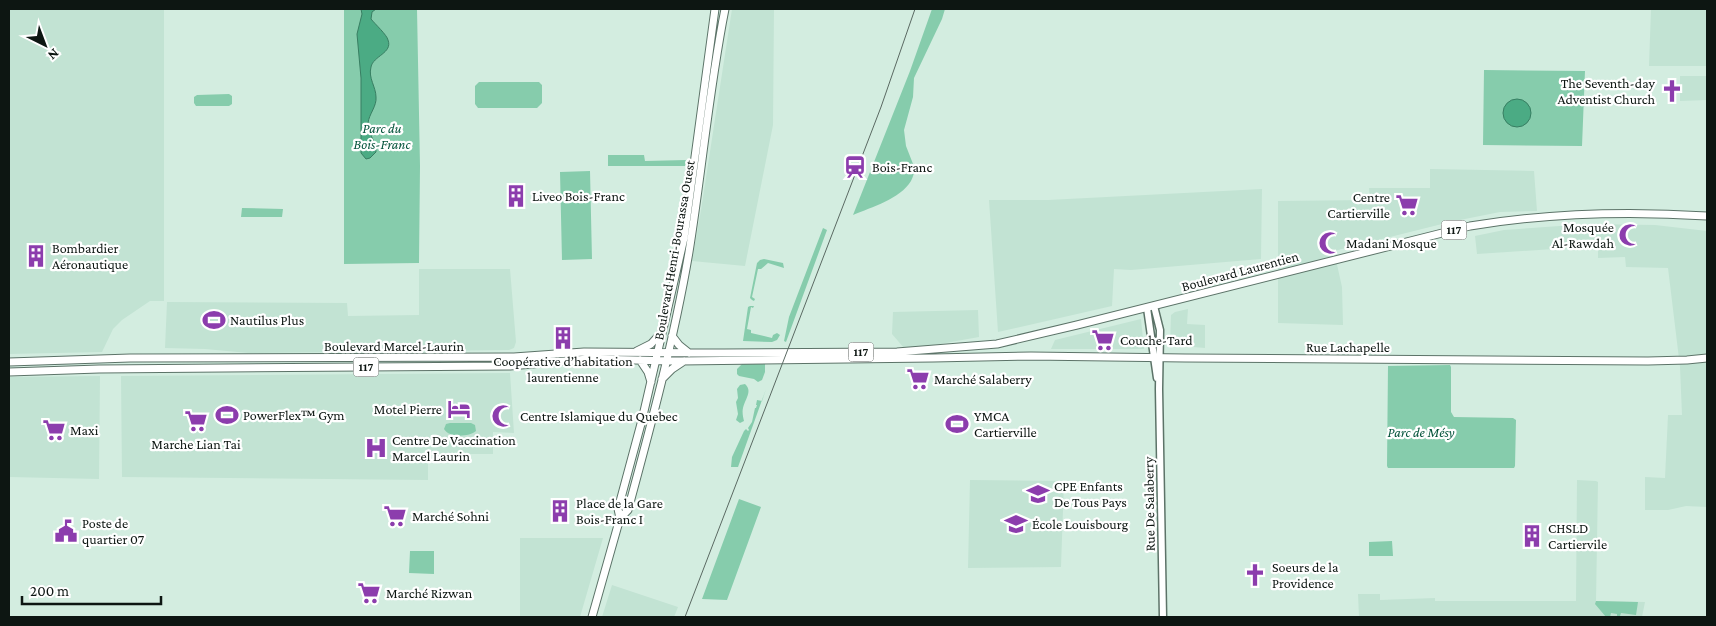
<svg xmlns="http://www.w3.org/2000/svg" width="1716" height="626" viewBox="0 0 1716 626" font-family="'Crimson Pro',serif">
<rect width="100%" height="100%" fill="#d3ede0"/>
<path fill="#c2e3d3" d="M9 9H164V301H150L122 320 113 329 102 352 9 354Z
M732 9H774L773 125 745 266 692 261 701 210Z
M1651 9H1707V66H1649Z
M1680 76H1707V100L1680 101Z
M1430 169 1534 171 1537 211 1500 212 1450 222 1334 251 1342 287 1343 325 1278 323V201L1370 200 1369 188H1430Z
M1262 189 1261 259 1131 270 1114 269 1112 306 998 332 989 200H1048Z
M1588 224 1655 225 1707 231V507L1686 506 1668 510H1645V477L1665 478 1668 415H1682L1680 367 1668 268 1626 267 1625 257 1598 258V246L1477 254 1475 236 1504 230Z
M419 269H510L516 342 514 348 509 350 249 353 205 349 165 348 167 302 347 303 348 316 419 315Z
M1188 309 1187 324 1205 325V348L1170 345 1171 315 1175 312Z
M978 310 979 337 934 345 904 348 892 334 893 312Z
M1141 319 1144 349H1051L1055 340Z
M510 373 514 433 493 432V454H428V480L122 477 121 376Z
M100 376 99 479 9 477V377Z
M970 480 1064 481 1061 567 968 568Z
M1577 480 1596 481 1598 482 1596 601 1645 602 1642 617H1359L1358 594H1380V600L1435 598V601H1576Z
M520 538H603L580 617H520Z
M612 585 678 607 674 617H602Z"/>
<path fill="#86ccac" d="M344 9H417L420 166 419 263 344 264Z
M932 9H945L942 19 914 78 913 97 904 130 906 146 915 169C914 173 913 177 911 181 900 199 872 207 853 215L910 71Z
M1484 70 1585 71 1582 146 1483 145Z
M479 82H539L542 85V103L537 108H478L475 104V86Z
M229 94 232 96V104L229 106H196L194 103V97L197 95Z
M608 155H644L645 161 686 160 685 166H608Z
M590 171 592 259 562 260 560 172Z
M242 208 283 209 282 217H241Z
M823 228 827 230 786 342 784 341 789 317Z
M764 259 783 263 784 268 768 263 761 269H758L752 297 755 299 754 301 752 300 750 298 757 263 760 260Z
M750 306H754L753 308 751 307 747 329 751 330V333L772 338 773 335 777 333 780 335 777 340 772 342 743 341 748 307Z
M742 364H765V372L762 380 758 382 754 379 739 376 737 374V369Z
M1450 365 1451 367V412L1454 417 1513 418 1516 420 1515 466 1514 468H1388L1387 466 1388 366Z
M745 384C753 391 745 399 743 408 742 412 743 417 744 421L740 423 736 420 738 414 736 402 738 398 737 389 740 385Z
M766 389 738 467H731L732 457 744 431 746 429 748 431 749 430 748 428 752 422 755 408H756L757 405H756L757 400 762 401Z
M450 423H471L475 425 476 431C469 437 449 438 444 429L446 424Z
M739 499 761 507 727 600 702 599Z
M1392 541 1393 556H1369V542Z
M410 551H434V574L409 573Z
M1596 601 1638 602 1636 615 1621 613 1620 616H1617V614L1611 613 1610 617H1606L1595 604Z"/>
<path fill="#4bab84" stroke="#387e62" d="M361 9H376L372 12 371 19C375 24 387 35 388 40 393 53 373 56 371 67 368 78 376 87 376 97 377 106 369 114 368 123 367 133 376 140 376 152L370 158 366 159 361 153V78L357 34 362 14Z
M1503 113a14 14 0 1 1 28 0a14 14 0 1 1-28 0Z"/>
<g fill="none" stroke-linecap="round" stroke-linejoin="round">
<defs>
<path id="secondary" d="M1154 306 1160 330 1159 389 1163 617
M1147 308 1157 378"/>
<path id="primary" d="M672 336 679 345 689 353
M637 351 651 344 662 332
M640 360 648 372 651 382
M9 362 130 358 514 357 584 352 724 353 897 352 997 344 1077 325 1470 226C1548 213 1628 211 1707 216
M9 372 99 369 510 366 588 359 680 361 933 358 1031 356 1185 358 1648 361 1687 360 1707 358
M662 379 672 369 684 361
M620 518 618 509 642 420 684 238 715 9
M592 617 620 518 628 510C651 425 674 340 689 252 702 171 709 89 725 9"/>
</defs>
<use href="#secondary" stroke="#5c7368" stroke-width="9"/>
<use href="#primary" stroke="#5c7368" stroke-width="9"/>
<use href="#secondary" stroke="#fff" stroke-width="6"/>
<use href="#primary" stroke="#fff" stroke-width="7"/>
<path stroke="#5a6962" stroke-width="1" d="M685 617 881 107 915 9"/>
</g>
<defs>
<symbol id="church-bare" viewBox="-9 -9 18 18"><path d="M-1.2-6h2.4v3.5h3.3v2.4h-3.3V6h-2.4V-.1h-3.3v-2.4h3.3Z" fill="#8c3dad" stroke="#fff" stroke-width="2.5" paint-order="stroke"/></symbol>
<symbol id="station-bare" viewBox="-9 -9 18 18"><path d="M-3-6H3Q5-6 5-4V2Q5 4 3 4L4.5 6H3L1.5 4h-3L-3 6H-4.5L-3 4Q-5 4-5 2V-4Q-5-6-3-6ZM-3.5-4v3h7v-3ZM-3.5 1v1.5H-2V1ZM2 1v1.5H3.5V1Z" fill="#8c3dad" stroke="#fff" stroke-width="2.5" paint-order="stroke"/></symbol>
<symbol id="building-bare" viewBox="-9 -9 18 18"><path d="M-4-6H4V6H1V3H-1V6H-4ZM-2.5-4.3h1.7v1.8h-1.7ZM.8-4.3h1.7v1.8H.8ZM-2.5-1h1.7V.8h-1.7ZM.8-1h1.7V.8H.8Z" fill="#8c3dad" stroke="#fff" stroke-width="2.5" paint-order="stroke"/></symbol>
<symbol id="supermarket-bare" viewBox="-9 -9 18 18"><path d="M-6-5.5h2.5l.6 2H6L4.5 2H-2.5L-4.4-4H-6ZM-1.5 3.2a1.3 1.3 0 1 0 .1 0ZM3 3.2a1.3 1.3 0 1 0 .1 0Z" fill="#8c3dad" stroke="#fff" stroke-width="2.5" paint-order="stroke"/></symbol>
<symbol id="mosque-bare" viewBox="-9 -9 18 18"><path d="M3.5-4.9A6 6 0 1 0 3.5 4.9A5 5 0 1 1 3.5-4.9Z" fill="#8c3dad" stroke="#fff" stroke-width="2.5" paint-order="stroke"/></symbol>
<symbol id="stadium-bare" viewBox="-9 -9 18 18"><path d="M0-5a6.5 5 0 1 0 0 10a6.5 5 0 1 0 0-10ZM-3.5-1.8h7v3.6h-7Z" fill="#8c3dad" stroke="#fff" stroke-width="2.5" paint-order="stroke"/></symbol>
<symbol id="hotel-bare" viewBox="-9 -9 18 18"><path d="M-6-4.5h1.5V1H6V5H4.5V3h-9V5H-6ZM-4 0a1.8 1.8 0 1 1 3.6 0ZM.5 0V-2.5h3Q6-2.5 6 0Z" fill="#8c3dad" stroke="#fff" stroke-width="2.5" paint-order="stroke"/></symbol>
<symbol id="hospital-bare" viewBox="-9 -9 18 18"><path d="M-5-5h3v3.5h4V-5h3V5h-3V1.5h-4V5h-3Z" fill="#8c3dad" stroke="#fff" stroke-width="2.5" paint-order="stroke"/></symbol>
<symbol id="school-bare" viewBox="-9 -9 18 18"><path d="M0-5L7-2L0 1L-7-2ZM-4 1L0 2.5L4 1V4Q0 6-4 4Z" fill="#8c3dad" stroke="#fff" stroke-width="2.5" paint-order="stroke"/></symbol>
<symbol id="civic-bare" viewBox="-9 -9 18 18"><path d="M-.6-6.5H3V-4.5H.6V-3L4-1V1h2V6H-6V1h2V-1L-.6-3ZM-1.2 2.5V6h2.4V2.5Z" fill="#8c3dad" stroke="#fff" stroke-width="2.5" paint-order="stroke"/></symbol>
</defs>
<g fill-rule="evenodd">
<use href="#church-bare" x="1656" y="75" width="32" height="32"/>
<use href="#station-bare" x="839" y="151" width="32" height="32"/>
<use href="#building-bare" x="500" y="180" width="32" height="32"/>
<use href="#supermarket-bare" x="1391" y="189" width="32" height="32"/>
<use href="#mosque-bare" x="1614" y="219" width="32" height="32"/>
<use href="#mosque-bare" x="1314" y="227" width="32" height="32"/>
<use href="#building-bare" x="20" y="240" width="32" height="32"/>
<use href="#stadium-bare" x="198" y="304" width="32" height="32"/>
<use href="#building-bare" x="547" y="322" width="32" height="32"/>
<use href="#supermarket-bare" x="1087" y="324" width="32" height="32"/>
<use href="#supermarket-bare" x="902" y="363" width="32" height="32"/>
<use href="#hotel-bare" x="443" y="393" width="32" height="32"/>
<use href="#stadium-bare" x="211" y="399" width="32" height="32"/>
<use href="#mosque-bare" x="487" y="400" width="32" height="32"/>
<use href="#supermarket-bare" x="180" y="405" width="32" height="32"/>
<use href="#stadium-bare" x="941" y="408" width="32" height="32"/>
<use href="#supermarket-bare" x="38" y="414" width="32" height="32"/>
<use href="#hospital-bare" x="360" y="432" width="32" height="32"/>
<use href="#school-bare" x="1022" y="478" width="32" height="32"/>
<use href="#building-bare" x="544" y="495" width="32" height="32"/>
<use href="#supermarket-bare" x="379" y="500" width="32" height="32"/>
<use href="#school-bare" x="1000" y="508" width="32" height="32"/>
<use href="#civic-bare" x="50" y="515" width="32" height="32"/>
<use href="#building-bare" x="1516" y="520" width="32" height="32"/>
<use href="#church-bare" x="1239" y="559" width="32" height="32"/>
<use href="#supermarket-bare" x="353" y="577" width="32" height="32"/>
</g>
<g text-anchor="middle" stroke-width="4.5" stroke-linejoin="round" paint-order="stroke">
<g fill="#fff" stroke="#565c59" stroke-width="1">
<rect x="1441.5" y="220.5" width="25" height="19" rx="4"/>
<rect x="848.5" y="342.5" width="25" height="19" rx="4"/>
<rect x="353.5" y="357.5" width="25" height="19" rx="4"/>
</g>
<g font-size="12" font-weight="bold" fill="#0d1612">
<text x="1454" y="234">117</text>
<text x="861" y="356">117</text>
<text x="366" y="371">117</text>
</g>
<g font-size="14" fill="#0d1612" stroke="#fff" text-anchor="start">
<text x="1655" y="88" text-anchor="end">The Seventh-day<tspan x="1655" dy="16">Adventist Church</tspan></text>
<text x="872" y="172">Bois-Franc</text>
<text x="532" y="201">Liveo Bois-Franc</text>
<text x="1390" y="202" text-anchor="end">Centre<tspan x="1390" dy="16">Cartierville</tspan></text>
<text x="1614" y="232" text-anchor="end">Mosquée<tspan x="1614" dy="16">Al-Rawdah</tspan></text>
<text x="1346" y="248">Madani Mosque</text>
<text x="52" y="253">Bombardier<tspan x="52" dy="16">Aéronautique</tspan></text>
<text x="230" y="325">Nautilus Plus</text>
<text x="1120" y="345">Couche-Tard</text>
<text x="563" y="366" text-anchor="middle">Coopérative d’habitation<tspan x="563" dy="16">laurentienne</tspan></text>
<text x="934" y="384">Marché Salaberry</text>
<text x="442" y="414" text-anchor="end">Motel Pierre</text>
<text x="243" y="420">PowerFlex™ Gym</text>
<text x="520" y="421">Centre Islamique du Quebec</text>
<text x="974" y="421">YMCA<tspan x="974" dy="16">Cartierville</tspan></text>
<text x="70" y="435">Maxi</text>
<text x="392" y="445">Centre De Vaccination<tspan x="392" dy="16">Marcel Laurin</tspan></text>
<text x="196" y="449" text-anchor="middle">Marche Lian Tai</text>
<text x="1054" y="491">CPE Enfants<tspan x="1054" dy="16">De Tous Pays</tspan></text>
<text x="576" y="508">Place de la Gare<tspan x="576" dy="16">Bois-Franc I</tspan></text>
<text x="412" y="521">Marché Sohni</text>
<text x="82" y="528">Poste de<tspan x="82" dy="16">quartier 07</tspan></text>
<text x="1032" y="529">École Louisbourg</text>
<text x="1548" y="533">CHSLD<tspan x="1548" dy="16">Cartiervile</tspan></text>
<text x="1272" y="572">Soeurs de la<tspan x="1272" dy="16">Providence</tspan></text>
<text x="386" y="598">Marché Rizwan</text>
</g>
<g font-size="14" font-style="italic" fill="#04543b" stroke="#fff">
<text x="382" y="133">Parc du<tspan x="382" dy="16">Bois-Franc</tspan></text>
<text x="1421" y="437">Parc de Mésy</text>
</g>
<g font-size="14" fill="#0d1612" stroke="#fff">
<text transform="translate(674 250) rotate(-80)" y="5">Boulevard Henri-Bourassa Ouest</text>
<text transform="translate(1240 271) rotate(-15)" y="5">Boulevard Laurentien</text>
<text x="394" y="351">Boulevard Marcel-Laurin</text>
<text x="1348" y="352">Rue Lachapelle</text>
<text transform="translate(1149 504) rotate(-91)" y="5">Rue De Salaberry</text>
</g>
</g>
<rect width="1716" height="626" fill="none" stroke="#0d1612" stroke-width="20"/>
<g transform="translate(45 45) rotate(138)" stroke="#ffffff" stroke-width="4" paint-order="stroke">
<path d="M0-4L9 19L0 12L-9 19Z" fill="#0d1612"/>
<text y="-8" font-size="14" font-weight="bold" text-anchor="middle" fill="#0d1612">N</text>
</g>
<path d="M22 596v8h139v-8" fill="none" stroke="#0d1612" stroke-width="2.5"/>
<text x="30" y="596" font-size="15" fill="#0d1612" stroke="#ffffff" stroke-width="4" paint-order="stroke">200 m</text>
</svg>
